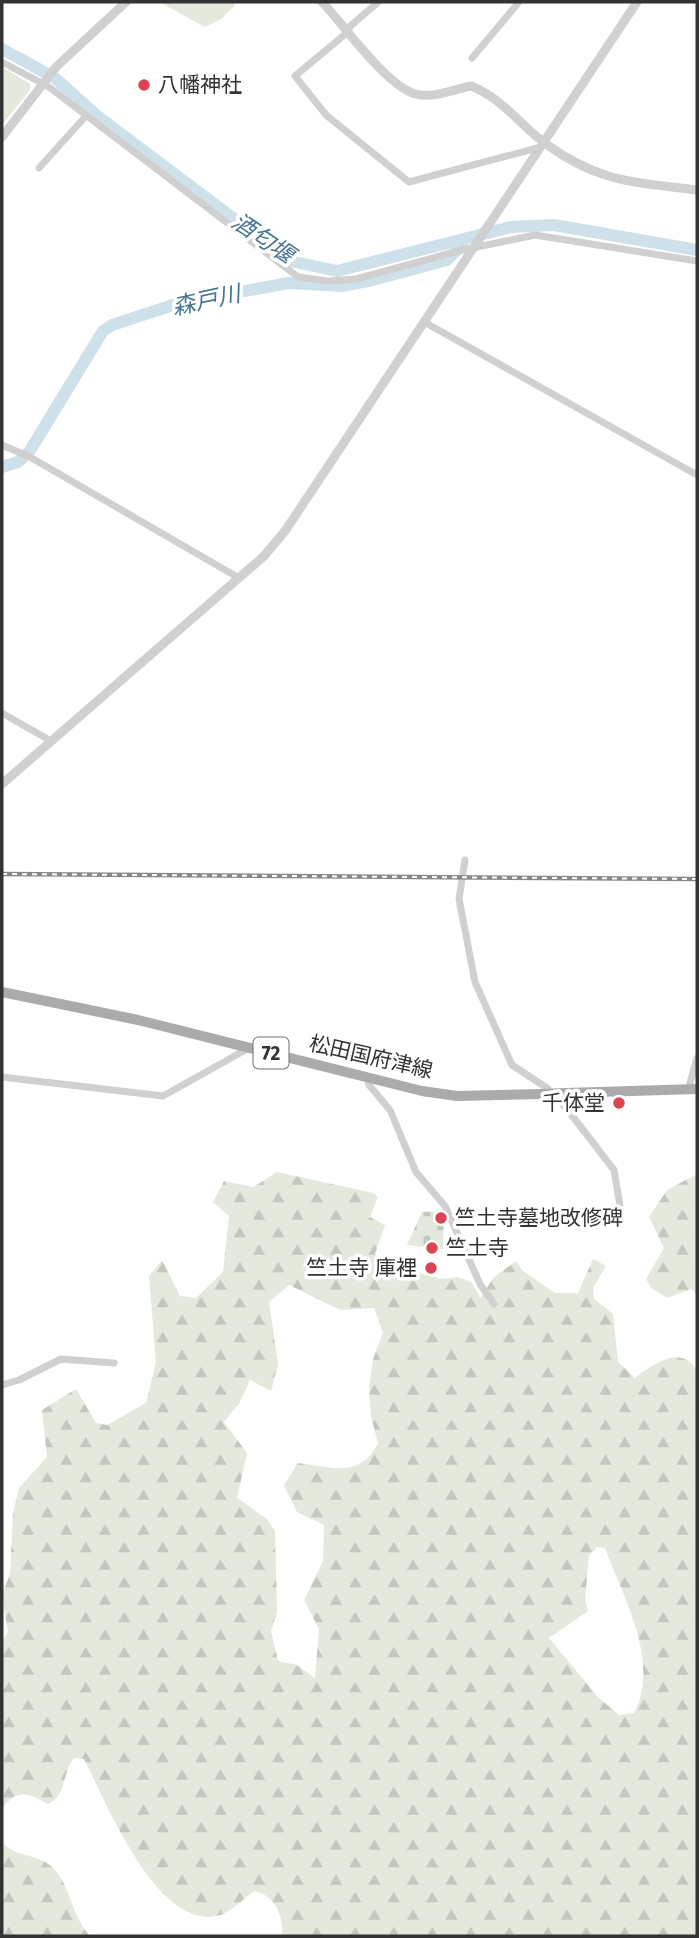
<svg xmlns="http://www.w3.org/2000/svg" width="699" height="1938" viewBox="0 0 699 1938" font-family="'Fira Sans','Noto Sans JP',sans-serif">
<defs>
<pattern id="forest-firs" width="22" height="20" patternUnits="userSpaceOnUse" patternTransform="scale(1.75)"><rect width="22" height="20" fill="#e3e9dd"/><path d="M5 1l3.5 6h-7zM16 11l3.5 6h-7z" fill="#c3c8be"/></pattern>
<pattern id="cemetery-stones" width="16" height="16" patternUnits="userSpaceOnUse" patternTransform="scale(1.75)"><rect width="16" height="16" fill="#e3e9dd"/><path d="M2 7V4a2 2 0 0 1 4 0v3zM10 15v-3a2 2 0 0 1 4 0v3z" fill="#c3c8be"/></pattern>
</defs>
<rect width="100%" height="100%" fill="#fff"/>
<path fill="url(#forest-firs)" fill-rule="evenodd" d="M277 1172 373 1193 378 1197 370 1217 385 1225 375 1254 378 1263 442 1279 458 1277 471 1282 481 1298 493 1278 516 1261 522 1270 555 1293H578L593 1259 606 1266 593 1288 594 1299 613 1314 618 1362 635 1378C654 1364 679 1344 697 1370V1936H282C284 1916 275 1895 254 1891 245 1898 234 1909 223 1914 159 1938 105 1799 84 1759L74 1758C62 1772 66 1799 47 1804 29 1792 15 1789 2 1809V1641L8 1632 2 1595 10 1574 13 1513 19 1488 47 1457 42 1410 76 1389 96 1423 107 1425 146 1403 156 1362 149 1276 162 1260 180 1296 196 1298 223 1272 229 1216 213 1202 224 1181 253 1187ZM289 1285 340 1310 374 1308 383 1333 373 1359 369 1389 371 1417 378 1443C360 1479 332 1467 298 1463L284 1485 297 1512 324 1525 323 1561 304 1600 319 1629 315 1678 297 1665 278 1661 271 1631 277 1612 275 1531 267 1519 237 1498 247 1453 224 1422 240 1402 250 1380 271 1391 278 1364 269 1302ZM597 1547 605 1548C623 1597 661 1662 634 1713L619 1715 598 1697 549 1638 588 1611 585 1600 589 1555Z
M697 1174V1297L692 1289 667 1298 651 1288 646 1279 664 1248 649 1217 667 1190Z
M2 1843C17 1858 40 1853 54 1869 72 1889 70 1914 90 1936H2Z"/>
<path fill="url(#cemetery-stones)" d="M444 1211 443 1249 407 1245 422 1212Z"/>
<path fill="#e3e9dd" d="M159 2H231L235 5 221 19 205 27Z
M2 67 30 84V90L2 125Z"/>
<g fill="none" stroke-linecap="round" stroke-linejoin="round">
<path stroke="#cee0ea" stroke-width="12" d="M2 49 55 78 96 115 290 261 337 271 511 227 554 225 697 250
M2 467 18 462 29 452 103 331 112 325 176 304 288 283 341 286 373 280 447 260 462 245"/>
<path stroke="#d0d0d0" stroke-width="7" d="M347 29 378 2
M349 31 295 76 326 115 409 182 541 147
M472 58 519 2
M2 62 49 87 298 277 328 281 356 279 458 251 535 235 697 261
M39 168 85 117
M426 323 697 475
M2 445 30 457 239 578
M2 713 51 741
M465 860 459 899 475 982 512 1065 547 1088 567 1109
M2 1077 163 1096 249 1048
M367 1077 369 1085 390 1110 416 1172 445 1206 480 1284 494 1304
M688 1090 697 1058
M567 1093V1109L614 1170 620 1206
M2 1385 19 1380 61 1359 114 1363"/>
<path stroke="#d0d0d0" stroke-width="9" d="M322 2C344 25 387 87 416 94 433 99 455 89 471 86 502 98 520 125 546 144 600 183 634 182 697 190
M2 137 56 67 126 2
M2 784 264 556 285 531 637 2"/>
<path stroke="#ababab" stroke-width="10" d="M2 992 138 1020 422 1091 457 1096 542 1094
M566 1093 697 1089"/>
<defs>
<path id="rail" d="M2 874 697 879"/>
</defs>
<use href="#rail" stroke="#888" stroke-width="4.5"/>
<use href="#rail" stroke="#fff" stroke-width="2" stroke-dasharray="5" stroke-linecap="butt"/>
<path stroke="#ababab" stroke-width="10" d="M542 1094 566 1093"/>
</g>
<g fill="#db4452" stroke="#fff" stroke-width="2.5">
<circle cx="144" cy="85" r="7"/>
<circle cx="619" cy="1103" r="7"/>
<circle cx="441" cy="1218" r="7"/>
<circle cx="432" cy="1248" r="7"/>
<circle cx="431" cy="1268" r="7"/>
</g>
<g text-anchor="middle" stroke-width="7" stroke-linejoin="round" paint-order="stroke">
<rect fill="#fff" stroke="#707070" stroke-width="2" x="253.5" y="1037.5" width="35" height="31" rx="5"/>
<g font-size="19" font-weight="bold" fill="#333">
<text x="271" y="1060">72</text>
</g>
<g font-size="21" fill="#333" stroke="#fff" text-anchor="start">
<text x="158" y="92">八幡神社</text>
<text x="605" y="1110" text-anchor="end">千体堂</text>
<text x="455" y="1225">竺土寺墓地改修碑</text>
<text x="446" y="1255">竺土寺</text>
<text x="417" y="1275" text-anchor="end">竺土寺 庫裡</text>
</g>
<g font-size="21" fill="#333" stroke="#fff">
<text transform="translate(371 1057) rotate(13)" y="7">松田国府津線</text>
</g>
<g font-size="23" font-style="italic" fill="#457591" stroke="#fff">
<text transform="translate(263 238) rotate(34)" y="8">酒匂堰</text>
<text transform="translate(206 300) rotate(-12)" y="8">森戸川</text>
</g>
</g>
<rect width="699" height="1938" fill="none" stroke="#333333" stroke-width="7"/>
</svg>
